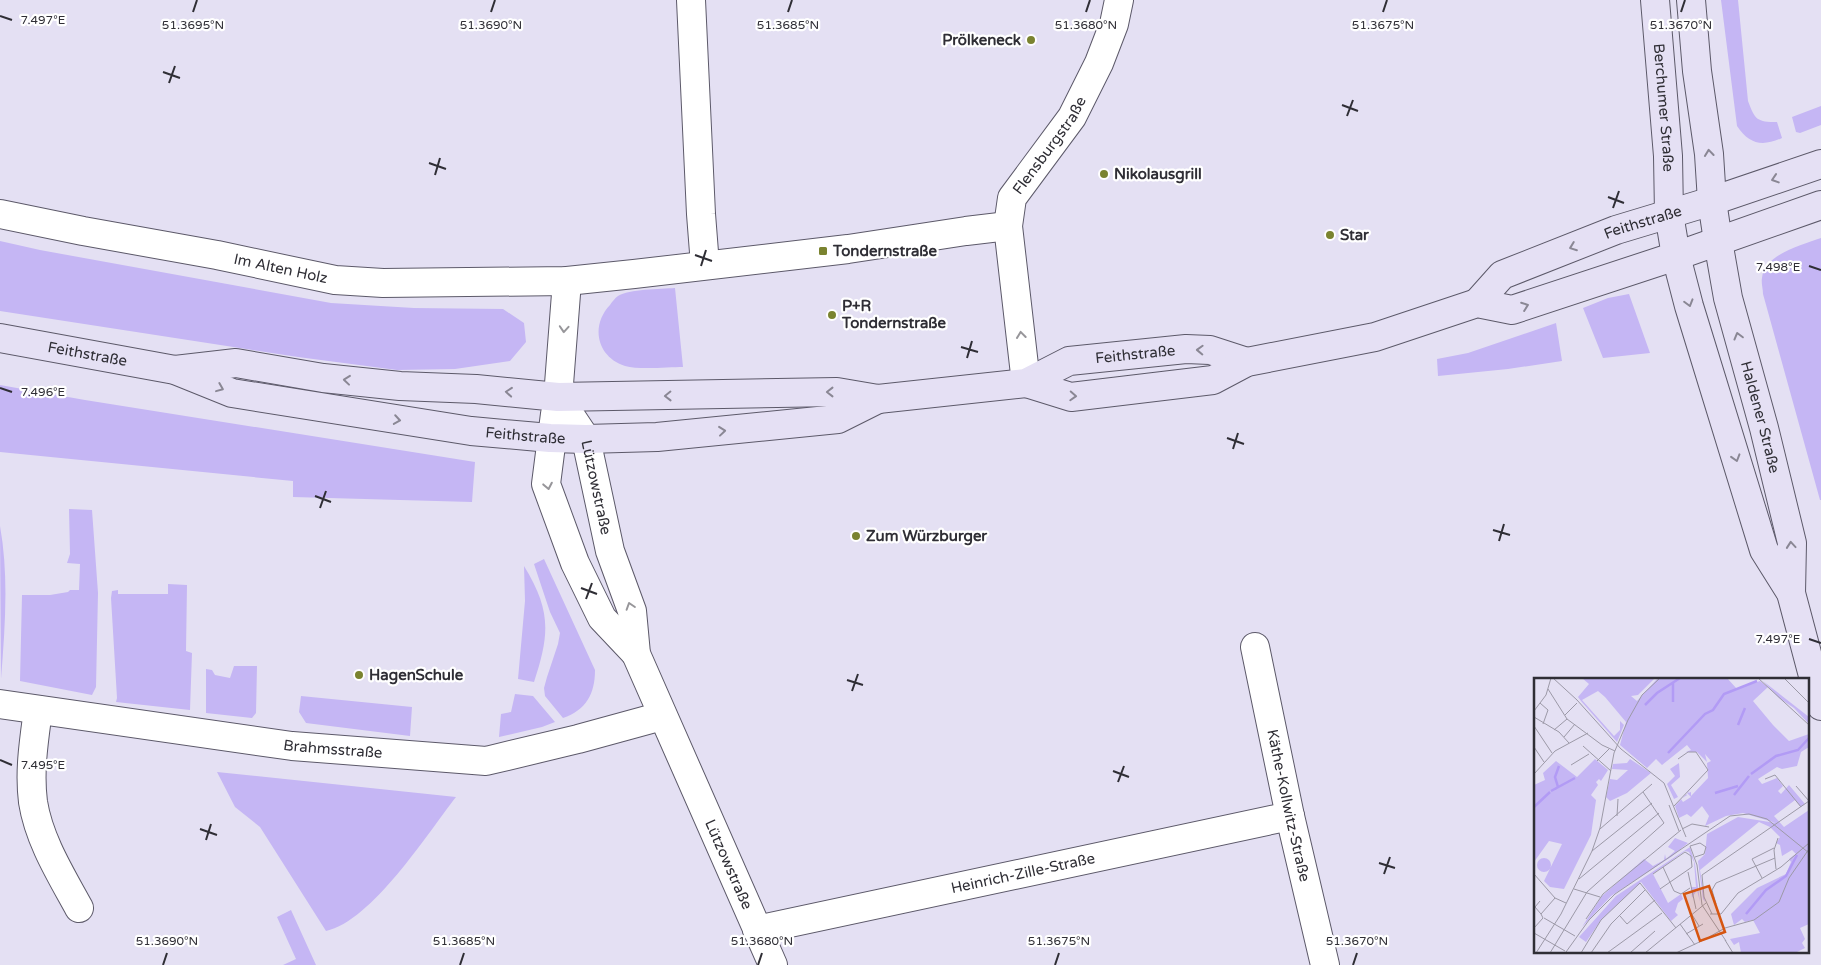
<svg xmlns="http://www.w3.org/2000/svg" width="1821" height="965" viewBox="0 0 1821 965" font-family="'Varela Round',sans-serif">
<rect width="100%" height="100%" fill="#e4e0f3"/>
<path fill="#c5b6f4" d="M1721 0H1738L1748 101C1755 120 1757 122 1777 122L1782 138C1762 147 1749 144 1737 126Z
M1821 106V125L1800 133 1796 132 1792 117Z
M1821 238V500H1820L1763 294C1763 289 1761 283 1762 278 1764 254 1802 245 1821 238Z
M0 241 40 250 331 303 414 308 503 309 524 323 526 342 510 361 455 369 397 370 298 357 0 311Z
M675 288 683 367C668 367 639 370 625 366 597 357 590 326 610 305 612 302 615 298 618 296 629 289 660 289 675 288Z
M1629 294 1650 353 1603 358 1583 308 1608 298Z
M1556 323 1562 361 1508 369 1438 376 1437 359 1468 353Z
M0 385 85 400 475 462 472 502 293 497V481L0 452Z
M69 509 92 510 98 593 96 687 92 695 20 681 22 595H50L68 592 70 590H79L80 564 67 563 70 554Z
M0 526C9 576 5 628 1 679Z
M544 559 595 670C595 694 586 710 563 718L545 696 544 688 547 677 558 644 560 633 550 612 534 564Z
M524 566C551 610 550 634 534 682L518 679 525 601Z
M168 584 187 585 186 651 192 653 190 710 116 702 117 698 111 598 112 591 118 590V594H168Z
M234 666H257L256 713 252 718 206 713V669L212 670 215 675 230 678Z
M515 694 533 696 555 722 542 727 499 737 501 714 511 712Z
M301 696 412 707 410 736 306 723 299 712Z
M217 772 456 797C427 834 372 921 326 931L260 827 235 807Z
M291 910 316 965H283L296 959 277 917Z"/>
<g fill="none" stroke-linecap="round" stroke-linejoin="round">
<defs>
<g id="minor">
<path d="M691 0 701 214 705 265"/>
<path id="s1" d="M0 214 83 231 217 255 335 280 383 283 567 281 634 274 848 249 966 231 1008 226"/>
<path id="s2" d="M1026 383 1008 226 1012 198 1072 117 1099 63 1114 24 1119 0"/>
<path d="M558 397 567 281"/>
<path id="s3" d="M1255 647 1290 816 1325 965"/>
<path id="s4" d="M0 704 292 746 486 761 578 739 662 716"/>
<path d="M38 710C34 740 29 771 33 802 39 840 61 875 79 908"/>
<path id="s5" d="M757 930 1290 816"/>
</g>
<g id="tertiary">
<path id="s6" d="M558 397 586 439 610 551 632 611 636 654 773 965"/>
<path d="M555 414 546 484 575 563 602 618 636 654"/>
</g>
<g id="secondary">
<path id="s7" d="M1655 0 1668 156 1669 214 1676 256 1689 306 1764 550 1791 593 1821 706"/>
<path id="s8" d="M1691 0 1697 71 1709 154 1712 201 1718 241 1728 298 1764 428 1792 543 1791 593"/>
<path id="s9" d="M1477 303 1502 275 1616 230 1712 201 1821 164"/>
<path id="s10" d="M0 338 175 370 232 393 471 431 550 438 586 439 657 437 838 419 878 399"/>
<path id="s11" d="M175 370 236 363 323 378 400 386 476 389 558 397 837 392 878 399 1026 383 1069 361 1186 349 1210 350 1247 362"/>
<path d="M1026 383 1071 397 1213 380 1247 362 1375 337 1477 303 1512 310 1676 256 1821 205"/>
</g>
</defs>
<use href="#minor" stroke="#5c5969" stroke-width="30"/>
<use href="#tertiary" stroke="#5c5969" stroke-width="30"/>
<use href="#secondary" stroke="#5c5969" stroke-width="30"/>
<use href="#minor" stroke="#fff" stroke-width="28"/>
<use href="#tertiary" stroke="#fff" stroke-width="28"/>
<use href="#secondary" stroke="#e5e0f4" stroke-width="28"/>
</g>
<defs><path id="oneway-chevron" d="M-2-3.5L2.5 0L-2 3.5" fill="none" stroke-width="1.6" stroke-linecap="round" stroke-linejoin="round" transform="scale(1.25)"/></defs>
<g stroke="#8a8794">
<use href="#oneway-chevron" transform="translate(1709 153) rotate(-96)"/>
<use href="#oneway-chevron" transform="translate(1775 179) rotate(162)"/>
<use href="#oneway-chevron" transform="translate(1573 247) rotate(159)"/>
<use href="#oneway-chevron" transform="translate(1689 303) rotate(74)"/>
<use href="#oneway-chevron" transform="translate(1525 306) rotate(-20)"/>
<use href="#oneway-chevron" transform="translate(1738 336) rotate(-105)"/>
<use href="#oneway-chevron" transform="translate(1200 350) rotate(-178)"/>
<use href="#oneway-chevron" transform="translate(347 380) rotate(-174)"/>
<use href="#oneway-chevron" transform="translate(220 388) rotate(22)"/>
<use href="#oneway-chevron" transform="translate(509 392) rotate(-175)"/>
<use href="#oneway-chevron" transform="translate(830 392) rotate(180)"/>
<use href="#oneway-chevron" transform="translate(668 396) rotate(179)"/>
<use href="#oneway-chevron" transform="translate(1073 396) rotate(3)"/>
<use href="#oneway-chevron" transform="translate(397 420) rotate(9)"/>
<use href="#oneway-chevron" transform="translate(722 431) rotate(-6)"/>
<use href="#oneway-chevron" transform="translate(1736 458) rotate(73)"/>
<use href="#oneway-chevron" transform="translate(1791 545) rotate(-95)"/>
</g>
<g stroke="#97969a">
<use href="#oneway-chevron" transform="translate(564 329) rotate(94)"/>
<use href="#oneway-chevron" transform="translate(1021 335) rotate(-97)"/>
<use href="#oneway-chevron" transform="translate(548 486) rotate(79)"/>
<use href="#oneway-chevron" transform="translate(630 606) rotate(-108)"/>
</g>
<path fill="none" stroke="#2f2e35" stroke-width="2" d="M193 12 197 0M491 12 495 0M788 12 792 0M1086 12 1090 0M1383 12 1387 0M1681 12 1685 0M0 16 12 20M163 72 180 78M169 83 175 66M1342 105 1358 111M1347 116 1353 100M429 163 446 169M435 175 440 158M1608 197 1624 203M1613 208 1619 191M695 255 712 261M701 266 706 250M1809 266 1821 270M961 347 978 352M967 358 972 341M0 388 12 392M1227 438 1244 444M1233 449 1238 433M315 496 331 502M320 508 326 491M1493 530 1510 535M1499 541 1504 524M581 588 597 594M586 599 592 583M1809 639 1821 643M847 680 863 685M852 691 858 674M0 760 12 765M1113 771 1129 777M1118 782 1124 766M200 829 217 835M206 840 211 824M1379 863 1395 868M1384 874 1390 857M163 965 167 953M460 965 464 953M758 965 762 953M1055 965 1059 953M1353 965 1357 953"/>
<g fill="#7a832f" stroke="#fff" stroke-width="2">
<circle cx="1031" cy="40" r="5"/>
<circle cx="1104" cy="174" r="5"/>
<circle cx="1330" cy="235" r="5"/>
<rect x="818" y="246" width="10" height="10" rx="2.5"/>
<circle cx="832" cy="315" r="5"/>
<circle cx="856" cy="536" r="5"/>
<circle cx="359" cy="675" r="5"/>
</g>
<g text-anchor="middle" stroke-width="4.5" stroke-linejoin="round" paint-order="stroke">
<g font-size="15" font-weight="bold" fill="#2f2e35" stroke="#fff" text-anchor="start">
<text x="1021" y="45" text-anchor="end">Prölkeneck</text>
<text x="1114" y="179">Nikolausgrill</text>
<text x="1340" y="240">Star</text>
<text x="833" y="256">Tondernstraße</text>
<text x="842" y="311">P+R<tspan x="842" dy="17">Tondernstraße</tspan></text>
<text x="866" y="541">Zum Würzburger</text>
<text x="369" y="680">HagenSchule</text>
</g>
<g font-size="15" fill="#2f2e35" stroke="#fff">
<text dy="5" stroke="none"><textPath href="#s7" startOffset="108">Berchumer Straße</textPath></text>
<text dy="5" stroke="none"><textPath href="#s2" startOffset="251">Flensburgstraße</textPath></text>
<text dy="5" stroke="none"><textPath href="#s9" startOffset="188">Feithstraße</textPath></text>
<text dy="5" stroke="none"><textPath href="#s1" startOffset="286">Im Alten Holz</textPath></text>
<text dy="5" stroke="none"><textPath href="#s10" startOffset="89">Feithstraße</textPath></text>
<text dy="5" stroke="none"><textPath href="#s11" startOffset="970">Feithstraße</textPath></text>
<text dy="5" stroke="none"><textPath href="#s8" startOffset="424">Haldener Straße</textPath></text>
<text dy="5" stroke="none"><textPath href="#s10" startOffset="536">Feithstraße</textPath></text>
<text dy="5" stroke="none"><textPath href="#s6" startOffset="100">Lützowstraße</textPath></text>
<text dy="5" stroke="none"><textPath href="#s4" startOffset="336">Brahmsstraße</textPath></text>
<text dy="5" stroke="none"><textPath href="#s3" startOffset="162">Käthe-Kollwitz-Straße</textPath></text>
<text dy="5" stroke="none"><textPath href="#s6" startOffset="502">Lützowstraße</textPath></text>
<text dy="5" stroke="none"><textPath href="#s5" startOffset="272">Heinrich-Zille-Straße</textPath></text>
</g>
</g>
<g transform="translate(1534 678)">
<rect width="275" height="275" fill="#e4e0f3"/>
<path d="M48 0H121L104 17 97 18 103 23 124 0H193L203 11 226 3 234 9 219 23 239 47 255 63 275 56V69L267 74 263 88 248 91 243 89 224 101 228 106 243 100 249 108 244 113 247 116 255 107 271 126 267 129 261 122 240 138 250 149 275 132V246L266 250 271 261 268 265 271 270 261 275H207L205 264 200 267 196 261 226 255 219 242 211 244 208 241 200 247 197 236 223 210 252 196 257 184 255 181 262 176 258 172 248 178 246 167 242 165 246 159 236 149 225 144 166 192 171 224 169 221 164 183 171 176 173 156 204 139 242 145 209 135 192 138 171 148 175 138 168 128 157 139 153 136 145 140 141 128 152 116 155 119 153 117 147 121 149 124 157 119 153 115 156 112 154 115 157 114V118L174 100 173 85 177 83 171 76 173 84 163 74H152L157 72 153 67 128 87 122 81 113 90 86 67 92 44 71 19 64 13 48 22 80 58 86 52V43L90 47 83 64 47 23 44 19 55 6ZM229 3 275 39V46L260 30 245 20ZM61 81 74 92 67 103 65 101 62 104 64 107 57 117 62 122 57 157 30 211 16 209 10 203 28 166 15 163 0 184V107L11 102 9 95 22 83 43 99ZM96 81 117 95 93 115 76 123 72 119 76 101 83 102 94 92 78 91 79 86 93 85ZM145 85 146 99 137 107 144 119 140 121 133 106 141 98 136 91ZM141 160 154 165 137 179 77 218 48 249 68 218 110 181 119 188 130 182 131 176 132 181 141 173 134 169ZM156 169 161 186 166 224 163 212 158 220 157 209H162L160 184 155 174 151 173 119 196 134 225 147 216 149 221 144 225 141 234 144 237 137 243 107 204 67 242 52 264 45 259 82 218ZM3 187a7 7 0 1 1 14 0a7 7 0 1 1-14 0Z" fill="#c5b6f4"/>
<path fill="none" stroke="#b29bf5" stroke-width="2.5" d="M139 4V24M111 27 123 15 146 0M204 47 211 30M134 75 171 36 179 32 190 16 223 3M217 96 242 78 264 72 275 60M21 111 24 109 21 99 25 88M17 113 41 100M181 115 204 108M200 117 215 98M0 129 16 114M212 236 232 212 252 198 263 177"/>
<path fill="none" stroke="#9c99a7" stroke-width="1" d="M19 0 43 22 87 71 130 105 152 159M224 0 275 47M250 0 275 25M14 11 33 41 68 67 81 73M6 25 14 32 9 46M0 33 12 17 17 0M31 37 43 25M0 39 25 54 35 65M0 48 18 75M20 52 33 41M30 59 41 46M49 68 77 93M0 69 10 84M63 83 75 71M37 87 55 76M0 96 21 73 54 55M231 101 241 97 267 129M135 127 145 153M140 128 174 92 162 74H154L144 81M83 138 84 121M66 151 118 106M148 151 158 146 175 149M156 168 163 187 168 227 192 263M156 168 166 165 172 169 170 176 161 179M58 173 118 125M129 189 140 213 147 216 156 210M242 191 240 172 244 160M154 194 162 231M0 196 21 220 32 225M119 196 151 174 157 178 158 189 126 211M228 200 218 181 240 170M45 201 125 135M40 211 66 219M6 223 1 229 7 236M182 226 178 212 182 205 241 180M157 235 165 248M176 236H187L204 215 247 189 275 165M178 236 170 219 168 197 275 123 262 108M86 238 93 246 121 222M10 240 41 258M52 241 69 216 147 152M146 246 161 267M0 250 9 240 7 236 21 220M0 255 31 273M152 256 169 246M175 259 191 250 220 242 245 224 255 200 275 171M191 262 199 275M32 274 55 242 81 216 196 138 215 136 233 141 275 175M2 275 27 236 58 173 66 150 80 75 94 42 108 17 126 0M16 275 53 214 130 145 109 114M47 275 67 242 106 205 142 250M57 275 77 246 111 212M73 275 128 235M96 275 121 253M111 275 172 225M142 275 176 259"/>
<path fill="#d65510" fill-opacity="0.15" stroke="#d65510" stroke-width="2.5" d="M175 208 191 254 166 263 150 216Z"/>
<rect width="275" height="275" fill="none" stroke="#2f2e35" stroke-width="2.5"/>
</g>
<g font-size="12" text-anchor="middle" fill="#2f2e35" stroke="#fff" stroke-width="4.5" stroke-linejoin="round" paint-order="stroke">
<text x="43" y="24">7.497°E</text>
<text x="193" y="29">51.3695°N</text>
<text x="491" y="29">51.3690°N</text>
<text x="788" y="29">51.3685°N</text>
<text x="1086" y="29">51.3680°N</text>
<text x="1383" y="29">51.3675°N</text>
<text x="1681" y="29">51.3670°N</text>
<text x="1778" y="271">7.498°E</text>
<text x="43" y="396">7.496°E</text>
<text x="1778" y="643">7.497°E</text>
<text x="43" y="769">7.495°E</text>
<text x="167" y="945">51.3690°N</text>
<text x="464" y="945">51.3685°N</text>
<text x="762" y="945">51.3680°N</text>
<text x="1059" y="945">51.3675°N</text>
<text x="1357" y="945">51.3670°N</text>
</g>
</svg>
